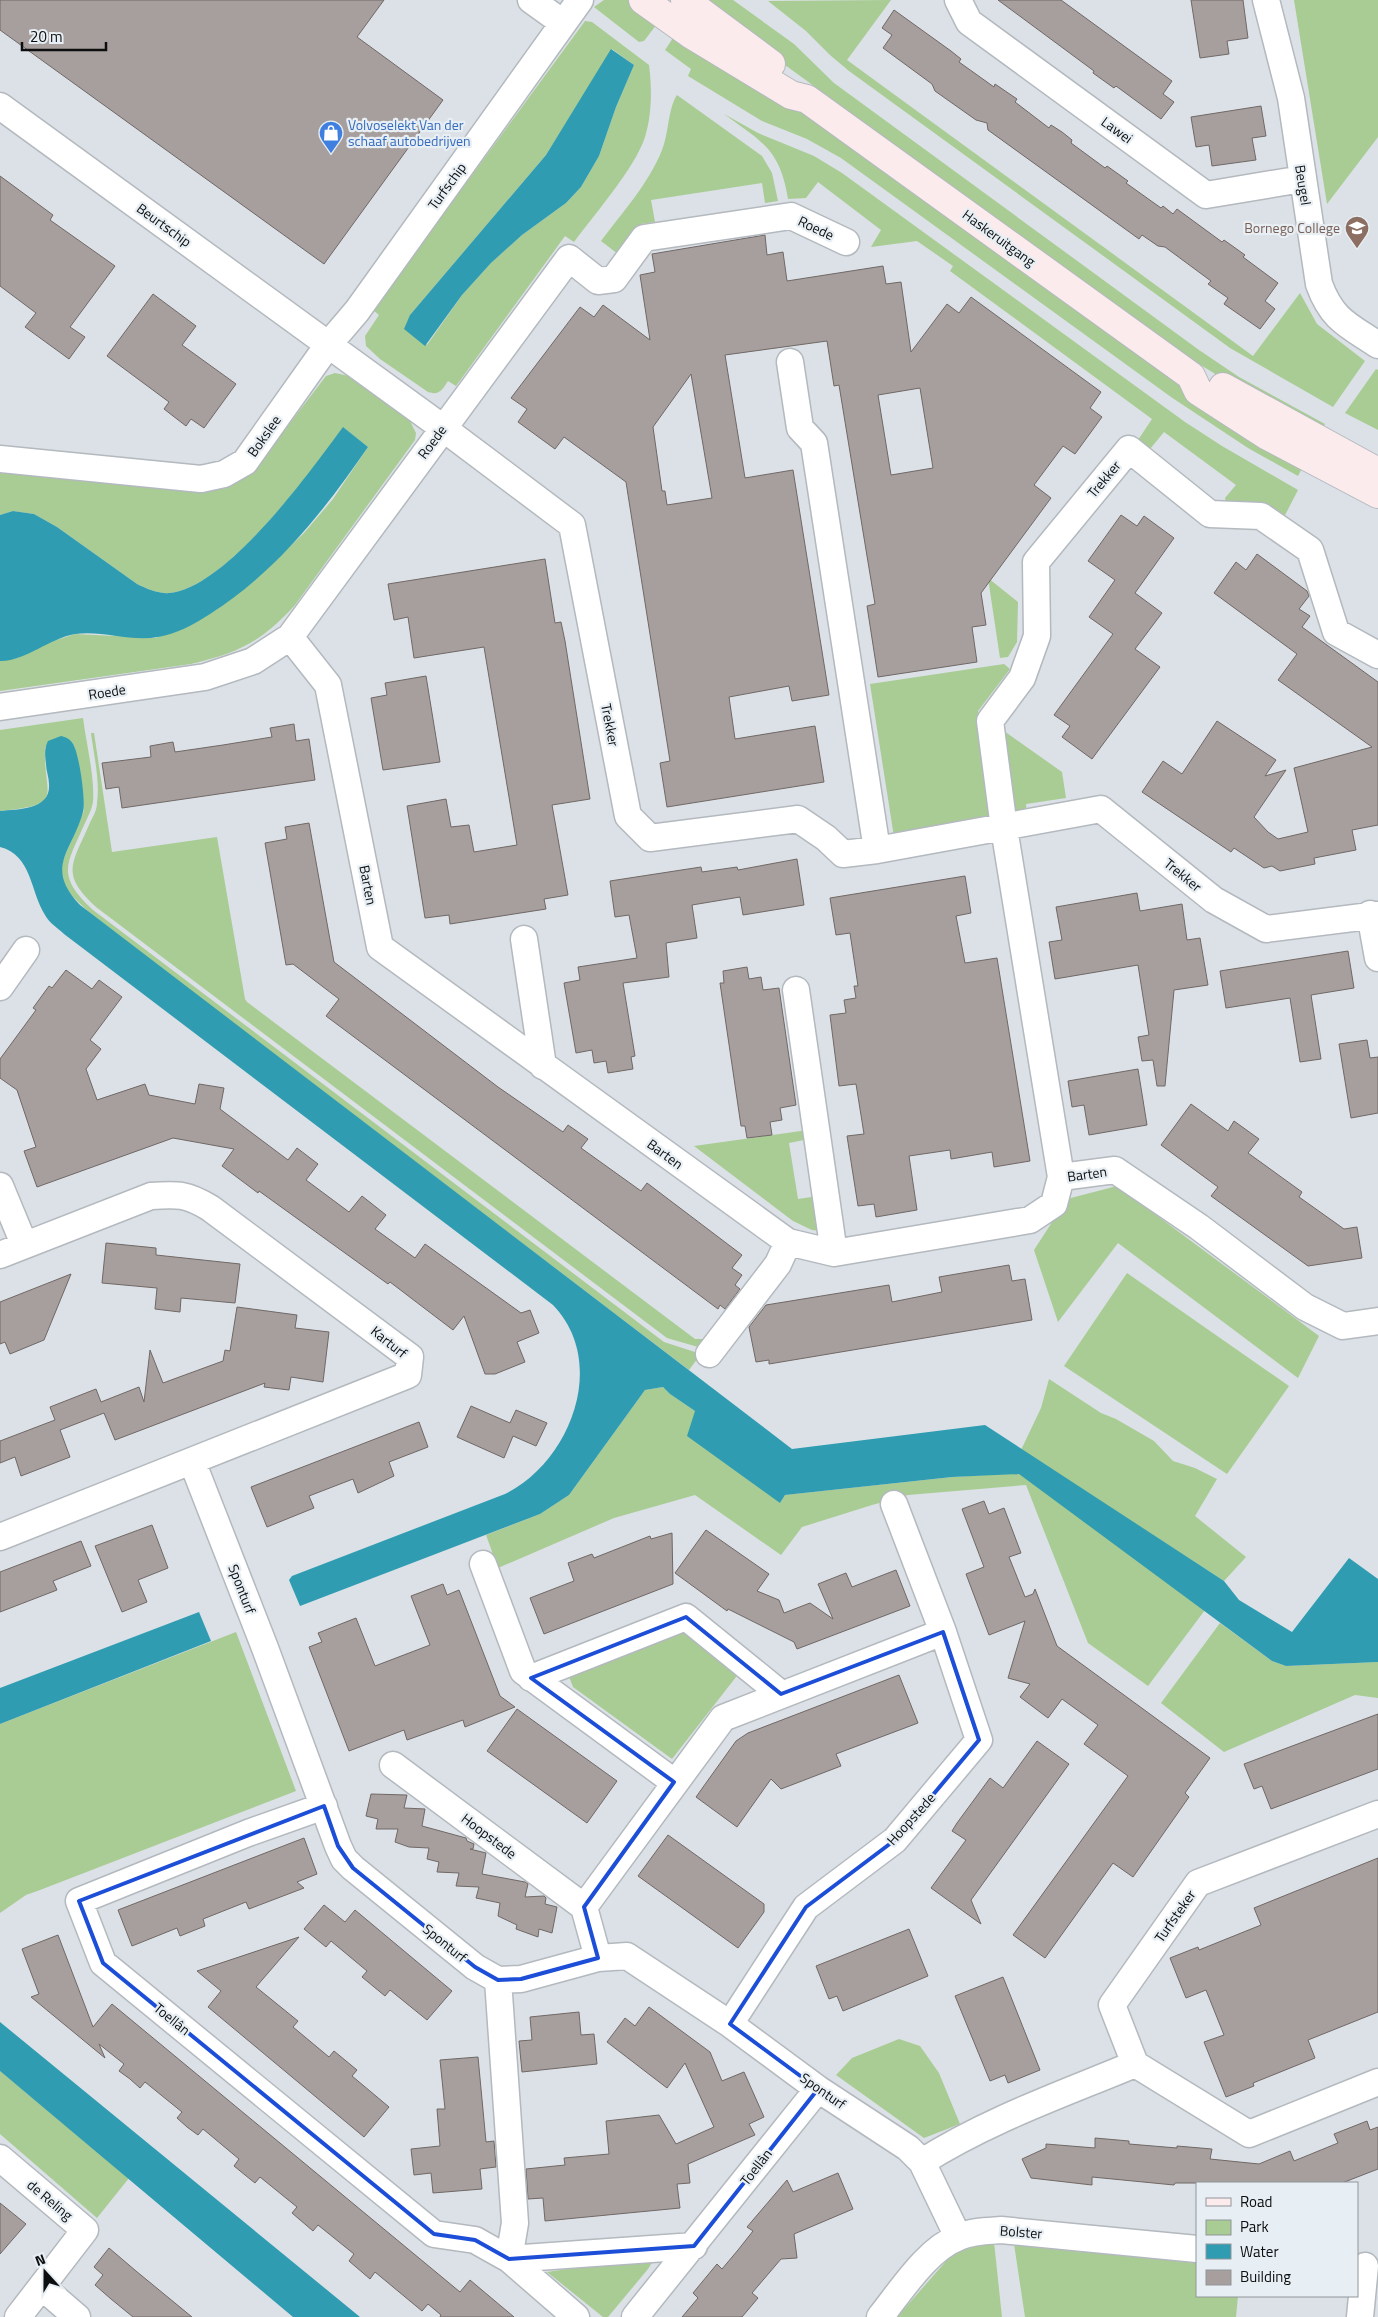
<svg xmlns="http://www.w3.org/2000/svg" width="1378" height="2317" viewBox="0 0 1378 2317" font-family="'Titillium Web',sans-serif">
<rect width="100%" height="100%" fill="#dbe1e6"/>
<path fill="#a8cc93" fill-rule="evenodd" d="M604 0H632L660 20 644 41 639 42 594 7Z
M702 0H733L794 44 834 83 1199 350 1239 377 1325 424 1320 433 1225 380 1178 351 700 3Z
M891 0 847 60 1253 356 1300 293 1317 324 1365 361 1333 407 1230 348 849 71 830 55 806 31 768 1Z
M1294 0H1378V137L1327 204Z
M585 21 592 22 649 65C652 88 652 115 645 137 635 168 594 215 574 242L565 236 456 386 448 381C443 389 439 396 428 392L380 359 366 346 365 336 379 315 373 310ZM612 49 634 65 616 107 599 156 581 187 566 203 522 235 491 263 462 295 427 345 410 315 546 155Z
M677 32 800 109 1199 399 1304 464 1298 476 1248 448 1171 397 841 158 807 139 762 121 688 76 691 69 665 50Z
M677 95 762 156 772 173 778 201 765 203 762 183 651 200 655 222 641 224 618 254 601 241C622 213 649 183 662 150 669 133 668 108 677 95Z
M724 114 758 133 814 156 842 173 1185 422 1222 446 1298 490 1283 519 1226 503 1225 498 1236 485 1164 432 1150 449 1138 440 1152 419 950 271 953 266 917 241 871 247 881 230 818 182 806 198 788 199C780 149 762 142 724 114Z
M1376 369 1378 370V430L1345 413Z
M335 373 349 376 409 419 416 433 415 440 295 605C261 642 240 652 191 664L0 691V661L17 658 44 644 75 634 156 638 216 610 258 577 304 533 333 499 368 447 344 428C310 472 227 587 170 593 159 594 147 589 137 584L57 527 34 514 13 511 0 515V473L226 486 251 474 326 376Z
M988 578 1018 602 1017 642 1008 657 1000 658Z
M1004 664 1010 669 978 711 996 821 894 837 870 684Z
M83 718C86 742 95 778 93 802 92 809 88 816 85 823 67 864 55 875 93 910L664 1342 701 1354 689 1370 95 918 71 895 64 884 62 875V863L66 853 84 811 74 745 45 747C43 798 67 804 0 811V730Z
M1004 731 1062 772 1066 798 1026 804 1027 816 1011 818 1008 797 1014 796Z
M91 733H94L112 852 217 837 245 999 247 1002 695 1339H712L705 1349 667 1338 96 907C60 874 72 864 89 825 92 818 97 811 97 803 100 781 94 756 91 733Z
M808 1130 809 1139 789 1143 798 1199 818 1196 822 1231 812 1230 793 1221 694 1146Z
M1117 1186 1319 1336 1298 1378 1118 1243 1058 1322 1034 1250 1067 1199Z
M1127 1273 1289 1386 1227 1474 1064 1366Z
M1049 1379 1101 1413 1116 1419 1154 1441 1173 1461 1195 1468 1217 1479 1195 1516 1246 1557 1224 1581 1021 1450 1041 1408Z
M663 1387 670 1394 695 1411 780 1503 785 1495 952 1477 1019 1473 1205 1610 1148 1686 1088 1643 1026 1485 908 1495 872 1505 802 1527 781 1555 695 1495 614 1518 498 1568 486 1535 540 1514 569 1495 645 1390Z
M1220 1623 1272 1661 1286 1666 1378 1662V1698L1355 1695 1224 1752 1161 1703Z
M682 1630 734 1668 736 1677 672 1759 573 1687 568 1674Z
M236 1632 296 1791 40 1890 26 1895 0 1913V1724Z
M899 2039 920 2046 939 2073 960 2124 924 2138 836 2075 852 2058Z
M0 2071 129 2178 97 2218 0 2134Z
M976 2241 994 2242 1002 2317H897L948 2259Z
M1014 2244 1197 2259V2296H1238L1236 2317H1025Z
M656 2256 648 2269 608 2317H603L547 2272Z"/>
<path fill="#2f9cb2" d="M611 49 634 65 616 107 599 156 581 187 566 203 522 235 491 263 462 295 425 346 404 329 410 315 546 155Z
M343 427 368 447C324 511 276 572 210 614 194 624 177 634 158 637 130 642 102 630 75 634 50 638 24 662 0 661V515L13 511 34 514 57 527 137 584C147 589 159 594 170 593 227 587 310 472 343 427Z
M61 736C66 737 70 739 73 744 79 753 86 801 83 812 72 852 44 867 80 905L792 1449 985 1425 1224 1581 1239 1600 1292 1632 1349 1558 1378 1579V1662L1286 1666 1272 1661 1019 1474 952 1477 785 1495 780 1503 687 1436 695 1411 670 1394 663 1387 645 1390 569 1495 540 1514 300 1606 289 1580 292 1576 505 1494C570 1462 609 1363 553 1305L64 934C58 928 49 923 45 915 30 891 32 855 0 847V811C19 809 51 810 49 784 49 777 46 771 46 764 45 755 44 749 48 741Z
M199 1612 211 1641 0 1724V1688Z
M0 2022 360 2317H293L0 2071Z"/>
<path fill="#a79f9d" stroke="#706866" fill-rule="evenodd" d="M0 0H384L357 37 443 100 324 264 0 30Z
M998 0H1061L1172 81 1163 94 1174 102 1161 119 1116 86 1114 88 1093 73 1094 71Z
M1191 0H1243L1248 38 1227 41 1229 54 1200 58Z
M894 10 951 51 961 59 959 62 994 87 995 84 1017 99 1015 102 1049 128 1051 125 1062 132 1072 140 1071 143 1105 168 1107 166 1128 181 1126 183 1161 208 1163 206 1173 214 1177 209 1222 242 1224 240 1245 255 1243 257 1278 283 1265 301 1275 309 1260 329 1224 304 1228 298 1208 284 1211 281 1165 247 1158 246 1142 235 1139 239 988 130 987 123 976 120 935 91 932 84 883 48 892 35 882 28Z
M1261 106 1266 136 1252 138 1256 160 1212 166 1209 145 1196 147 1191 117Z
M0 176 53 215 50 220 115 266 70 327 85 337 69 359 25 327 36 313 0 286Z
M765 235 767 255 783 252 787 281 883 266 886 284 901 282 911 352 947 304 959 313 971 297 1101 392 1090 408 1102 417 1075 454 1063 446 1034 485 1051 498 981 593 986 625 972 627 977 662 878 677 867 606 875 604 867 556 839 385 834 386 827 341 725 355 745 478 793 470 829 695 792 701 789 686 729 697 735 739 815 726 824 782 667 807 660 763 670 761 626 482 564 437 555 449 518 422 527 409 511 398 580 307 594 317 603 305 650 340 640 275 655 272 652 254ZM691 374 712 498 667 505 665 491H662L653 427ZM920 388 933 468 891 475 878 395Z
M153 294 196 326 182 345 236 384 204 428 191 419 186 426 164 409 169 402 107 356Z
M1121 515 1137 526 1144 516 1174 538 1135 593 1162 613 1135 649 1160 667 1092 759 1062 737 1070 726 1054 715 1113 634 1089 617 1115 580 1088 561Z
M1257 554 1307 591 1309 596 1299 609 1310 616 1302 627 1378 682V825L1352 830 1356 850 1314 858 1315 864 1280 871 1272 866 1264 868 1234 848 1231 852 1142 792 1163 761 1182 774 1217 721 1276 760 1265 776 1286 770 1254 817 1268 832 1278 839 1308 832 1294 768 1372 747 1278 680 1297 654 1214 593 1236 562 1246 570Z
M545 559 555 623 561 622 565 641 590 799 552 805 568 895 544 899 546 909 450 924 449 915 425 918 407 806 446 799 451 827 469 825 474 852 517 845 484 647 414 658 408 617 394 620 388 584Z
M426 676 440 762 383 770 371 698 387 695 385 683Z
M294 724 296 741 309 739 315 780 122 808 119 787 106 789 102 763 151 757 150 746 173 742 175 752 223 745 272 737 270 728Z
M309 823 334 962 498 1087 563 1132 568 1125 588 1139 581 1148 641 1191 647 1183 742 1255 732 1268 742 1275 735 1285 740 1289 725 1309 720 1305 718 1309 326 1016 339 999 293 964 286 965 265 843 287 839 285 827Z
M797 859 804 905 743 915 740 897 692 905 697 938 666 943 669 977 623 983 635 1056 631 1057 633 1069 608 1073 606 1061 594 1063 592 1050 576 1053 564 983 580 980 578 967 637 958 629 915 615 917 610 881 701 867 702 872 737 867 738 870Z
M965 876 971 913 956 916 965 963 997 958 1030 1161 994 1167 992 1152 951 1159 950 1150 909 1156 917 1210 876 1217 874 1204 858 1206 847 1136 864 1134 856 1084 839 1086 830 1015 846 1013 844 1000 856 998 854 986H858L850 933 836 935 830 898Z
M1137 893 1140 911 1182 904 1187 940 1200 938 1208 985 1174 990 1165 1086H1157L1153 1060 1142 1061 1138 1037 1149 1035 1138 965 1055 979 1049 942 1062 940 1056 907Z
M1348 951 1354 988 1311 995 1321 1059 1300 1062 1290 998 1226 1008 1220 971Z
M747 967 749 979 761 977 763 990 779 988 796 1105 780 1108 782 1120 770 1122 772 1135 747 1138 745 1126H741L720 983H724L723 971Z
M66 970 92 989 99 980 122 997 90 1040 101 1049 86 1069 97 1100 145 1084 149 1095 195 1104 199 1084 224 1088 220 1109 288 1160 297 1148 318 1164 306 1180 349 1212 362 1196 386 1215 375 1229 415 1258 425 1244 521 1313 530 1310 539 1333 517 1342 525 1362 495 1374H485L464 1316 453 1330 390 1282 388 1284 259 1191 258 1193 222 1166 234 1149 173 1138 37 1187 24 1151 36 1147 17 1090 0 1078V1059L36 1010 33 1008 49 986 52 988Z
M1367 1040 1370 1058 1378 1057V1113L1351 1118 1339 1044Z
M1138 1069 1147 1125 1089 1135 1084 1105 1072 1107 1068 1081Z
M1191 1104 1228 1131 1234 1121 1259 1139 1248 1153 1302 1192 1299 1197 1344 1229 1357 1227 1362 1258 1308 1266 1211 1196 1218 1187 1161 1145Z
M106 1243 156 1248V1255L240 1264 235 1303 181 1298 180 1312 155 1309 157 1288 102 1283Z
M1009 1265 1012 1281 1025 1279 1032 1320 769 1364V1360L756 1362 749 1327 766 1305 889 1285 892 1302 942 1292 939 1277Z
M71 1274 44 1340 10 1354 5 1342 0 1344V1302Z
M237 1307 297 1315 295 1328 329 1332 323 1382 291 1377 289 1390 264 1387 265 1383 115 1440 104 1413 60 1430 70 1457 21 1476 15 1457 0 1463V1441L55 1420 50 1407 96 1389 101 1402 139 1387 144 1402 150 1350 163 1383 223 1361 225 1350 230 1351Z
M471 1406 510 1423 516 1410 547 1423 536 1446 513 1436 504 1458 457 1437Z
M419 1422 428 1447 389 1462 394 1476 358 1493 353 1479 309 1496 314 1508 267 1527 251 1487Z
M984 1501 989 1514 1004 1508 1021 1553 1009 1557 1025 1597 1033 1594 1035 1589 1057 1646 1210 1758 1185 1793 1189 1797 1133 1877 1113 1863 1045 1958 1013 1935 1128 1776 1084 1744 1098 1725 1062 1699 1048 1718 1020 1697 1030 1684 1008 1678 1025 1621 989 1635 966 1574 984 1567 962 1509Z
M152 1525 168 1568 138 1580 147 1602 122 1612 95 1546Z
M706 1530 769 1574 757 1591 779 1600 784 1613 810 1603 833 1619 818 1584 846 1573 852 1587 896 1570 910 1606 797 1649 794 1642 728 1609 727 1611 675 1573Z
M672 1533 673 1584 544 1634 530 1598 574 1581 568 1563 592 1554 594 1558 650 1536 651 1539Z
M81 1541 91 1566 53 1581 57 1590 0 1612V1572Z
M443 1584 447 1595 459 1590 500 1696 515 1707 465 1727 463 1720 407 1740 404 1730 349 1751 309 1647 322 1642 318 1633 356 1618 375 1666 430 1645 411 1596Z
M899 1675 918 1723 836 1754 841 1766 781 1789 771 1779 737 1827 696 1797 736 1741 748 1733Z
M517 1709 617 1781 587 1823 487 1751Z
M1378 1714V1769L1271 1809 1262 1786 1254 1789 1244 1764Z
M1037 1741 1069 1764 971 1900 981 1924 931 1888 966 1840 952 1831 957 1823 990 1778 1003 1788Z
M371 1794 407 1795 404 1808 425 1809 422 1826 466 1838 467 1841 474 1844 473 1849H470L486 1853 482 1874 525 1882 528 1884 525 1897 544 1896 546 1898 545 1904 557 1907 552 1933 539 1929 538 1937 516 1929 517 1925 498 1916 500 1903 476 1898 479 1887 456 1886 459 1873 437 1872 439 1862 427 1859 429 1848 409 1847 395 1842 398 1829H376L378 1819 366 1816Z
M668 1835 764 1904V1912L738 1948 638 1876Z
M304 1838 317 1874 297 1882 304 1888 249 1909 246 1902 203 1919 205 1926 180 1936 177 1928 132 1946 118 1910Z
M1378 1858V2012L1308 2040 1315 2058 1253 2083 1254 2086 1226 2097 1204 2042 1224 2035 1206 1990 1186 1998 1170 1958 1198 1947 1199 1950 1261 1925 1254 1908Z
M324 1905 345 1922 355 1910 452 1991 427 2020 390 1990 385 1996 362 1977 367 1971 331 1941 326 1947 304 1929Z
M909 1929 928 1976 843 2011 837 1996 829 1999 816 1966Z
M58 1935 93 2027 112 2004 460 2292 470 2280 514 2317H440L441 2315 428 2304 422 2311 375 2272 370 2279 349 2261 354 2254 318 2225 313 2231 292 2213 297 2207 260 2177 255 2183 245 2175 234 2166 239 2159 203 2129 198 2135 187 2127 177 2118 182 2112 145 2082 140 2088 130 2079 119 2071 124 2064 99 2044 105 2058 31 1997 39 1994 22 1949Z
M299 1937 256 1987 298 2021 293 2027 329 2057 334 2051 357 2070 352 2076 389 2107 364 2137 208 2007 221 1991 197 1971Z
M1003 1977 1040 2070 1008 2083 1005 2075 990 2081 955 1996Z
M649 2007 710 2052 722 2081 744 2072 764 2117 749 2124 755 2135 688 2164 690 2183 677 2184 680 2208 545 2221 543 2198 528 2199 526 2169 565 2165 564 2158 609 2154 606 2121 659 2115 676 2144 714 2127 685 2063 667 2088 607 2042 625 2018 635 2026Z
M579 2012 581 2035 594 2034 597 2064 522 2072 519 2041 532 2040 530 2017Z
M478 2057 486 2142 494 2141 496 2167 480 2169 482 2189 433 2193 431 2173 414 2175 411 2149 440 2146 437 2109H445L440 2060Z
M1367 2121 1370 2130 1378 2127V2169L1342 2183H1175L1174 2185 1092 2177V2185L1031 2178 1022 2159 1046 2148V2144L1095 2148V2138L1129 2141V2144L1177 2148V2146L1212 2149 1210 2159 1259 2164 1290 2151 1294 2161 1338 2143 1334 2134Z
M838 2173 853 2209 794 2234 797 2258 781 2259 752 2293 758 2298 742 2317H682L698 2298 693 2293 717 2264 722 2269 738 2250 753 2231 747 2227 787 2180 793 2192Z
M0 2203 26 2224 0 2254Z
M109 2248 136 2271 192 2317H133L111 2299 95 2285 103 2275 94 2267Z"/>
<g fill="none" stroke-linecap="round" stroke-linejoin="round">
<defs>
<path id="street" d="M531 0 563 23
M958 0 969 22 1206 195 1302 179
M1266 0 1291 98 1319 284C1332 320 1348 325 1378 345
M0 106 443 428 572 525 628 816 650 838 798 819 826 838 843 854 877 850 1101 809 1214 900 1266 929 1378 915
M790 362 800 428 814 443 877 850
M0 459 201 479 224 474 245 462 328 345 357 311 580 0
M290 637 328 685 380 947 788 1242 834 1253 1030 1220 1054 1204 1061 1177 1115 1170 1199 1227 1305 1307 1343 1326 1378 1321
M0 707 205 677 253 661 290 637 569 258 598 281 614 279 644 238 791 216 846 242
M1370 914 1378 958
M524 939 543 1066
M0 987 26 950
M796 990 834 1253
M1061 1177 1004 828 990 721 1022 678 1037 636 1036 562 1129 449 1210 514 1261 516 1310 550 1336 632 1378 655
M0 1186 24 1244
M0 1255 151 1196C178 1194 187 1194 210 1208L410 1357 408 1375 0 1537
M709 1354 778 1264 788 1242
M192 1461 265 1648 338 1846 344 1859 353 1868 475 1967 498 1980 521 1979 598 1958 627 1956 730 2024 818 2089 908 2148 922 2162
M483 1564 523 1671 674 1782
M531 1678 686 1617 781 1694
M393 1765 584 1907
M324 1806 248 1833 79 1901 103 1963 434 2234 475 2240 509 2259 576 2317
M598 1958 584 1907 723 1718 943 1632
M498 1980 515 2223 509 2259 694 2246
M730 2024 806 1907 895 1840 979 1740 943 1632 894 1504
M1135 2064 1112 2005 1198 1883 1378 1814
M0 2158 85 2230 18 2317
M958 2237 922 2162C988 2120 1063 2094 1135 2064L1249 2134 1378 2082
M42 2287 77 2317
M635 2317 818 2089
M880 2317C901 2291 927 2249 959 2237 972 2231 987 2231 1001 2230L1197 2249
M1360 2317 1365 2266"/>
<path id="secondary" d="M643 0 692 35 791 95 807 99 1191 376 1198 391 1266 435 1378 494
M685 0 771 64
M1223 387 1378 472"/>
</defs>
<use href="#street" stroke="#b3b9be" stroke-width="29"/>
<use href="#secondary" stroke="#b3b9be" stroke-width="30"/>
<use href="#street" stroke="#fff" stroke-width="26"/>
<use href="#secondary" stroke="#fcebec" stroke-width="28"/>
</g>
<path fill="none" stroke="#1d4ed8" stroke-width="4" stroke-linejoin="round" d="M686 1617 781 1694 943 1632 979 1740 895 1840 806 1907 730 2024 818 2089 694 2246 509 2259 475 2240 434 2234 103 1963 79 1901 324 1806 338 1846 353 1868 475 1967 498 1980 521 1979 598 1958 584 1907 674 1782 531 1678Z"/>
<defs>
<symbol id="shop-pin" viewBox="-11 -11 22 30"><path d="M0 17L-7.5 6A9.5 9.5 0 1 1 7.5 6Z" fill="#3f7fe0" stroke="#e8eff4"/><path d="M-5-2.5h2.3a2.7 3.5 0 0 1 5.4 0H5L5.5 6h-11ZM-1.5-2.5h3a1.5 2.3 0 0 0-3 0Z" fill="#fff"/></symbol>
<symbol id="school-pin" viewBox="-11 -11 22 30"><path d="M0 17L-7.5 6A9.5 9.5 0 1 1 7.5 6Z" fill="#8d6e63" stroke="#e8eff4"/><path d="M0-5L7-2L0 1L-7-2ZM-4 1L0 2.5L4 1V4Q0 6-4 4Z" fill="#fff"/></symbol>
</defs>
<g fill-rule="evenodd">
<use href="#shop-pin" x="317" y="119" width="28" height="38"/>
<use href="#school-pin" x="1343" y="214" width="28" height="38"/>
</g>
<g text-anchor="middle" stroke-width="4.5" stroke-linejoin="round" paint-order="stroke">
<g font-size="14" fill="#366cbe" stroke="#e8eff4" text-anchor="start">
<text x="348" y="130">Volvoselekt Van der<tspan x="348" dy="16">schaaf autobedrijven</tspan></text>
</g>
<g font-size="14" fill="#0c0e10" stroke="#e8eff4">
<text transform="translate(1117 130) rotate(36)" y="5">Lawei</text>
<text transform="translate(1303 185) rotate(81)" y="5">Beugel</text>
<text transform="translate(447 186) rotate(-54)" y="5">Turfschip</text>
<text transform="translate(164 225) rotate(36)" y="5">Beurtschip</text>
<text transform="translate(816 228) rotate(25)" y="5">Roede</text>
<text transform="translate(999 238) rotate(36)" y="5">Haskeruitgang</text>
<text transform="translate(264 436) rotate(-55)" y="5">Bokslee</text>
<text transform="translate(432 442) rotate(-54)" y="5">Roede</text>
<text transform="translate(1104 479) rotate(-50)" y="5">Trekker</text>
<text transform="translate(107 692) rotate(-9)" y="5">Roede</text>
<text transform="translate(610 725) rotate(79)" y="5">Trekker</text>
<text transform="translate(1183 875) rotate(39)" y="5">Trekker</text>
<text transform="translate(368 885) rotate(79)" y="5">Barten</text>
<text transform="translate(665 1154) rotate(36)" y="5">Barten</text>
<text transform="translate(1087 1174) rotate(-8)" y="5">Barten</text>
<text transform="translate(389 1342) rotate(39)" y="5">Karturf</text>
<text transform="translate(242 1589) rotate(69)" y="5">Sponturf</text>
<text transform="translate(911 1819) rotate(-48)" y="5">Hoopstede</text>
<text transform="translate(489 1836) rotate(37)" y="5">Hoopstede</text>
<text transform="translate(1175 1916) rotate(-55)" y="5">Turfsteker</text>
<text transform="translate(445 1943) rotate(39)" y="5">Sponturf</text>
<text transform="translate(172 2019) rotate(39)" y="5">Toellân</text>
<text transform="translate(823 2091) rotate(35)" y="5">Sponturf</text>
<text transform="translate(756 2167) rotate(-52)" y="5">Toellân</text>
<text transform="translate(50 2200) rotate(40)" y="5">de Reling</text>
<text transform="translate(1021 2232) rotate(4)" y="5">Bolster</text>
</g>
<g font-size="14" fill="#785e54" stroke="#e8eff4" text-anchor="end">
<text x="1340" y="233">Bornego College</text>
</g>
</g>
<rect x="1196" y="2182" width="162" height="115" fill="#e8eff4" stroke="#909599"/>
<rect x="1206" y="2198" width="25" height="8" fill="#fcebec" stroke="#909599"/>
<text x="1240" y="2207" font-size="15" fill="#0c0e10">Road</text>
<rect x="1206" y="2220" width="25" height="15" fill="#a8cc93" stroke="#909599"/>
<text x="1240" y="2232" font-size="15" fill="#0c0e10">Park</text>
<rect x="1206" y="2244" width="25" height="15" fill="#2f9cb2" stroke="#909599"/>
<text x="1240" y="2257" font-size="15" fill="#0c0e10">Water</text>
<rect x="1206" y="2270" width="25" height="15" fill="#a79f9d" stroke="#909599"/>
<text x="1240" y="2282" font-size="15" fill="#0c0e10">Building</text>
<g transform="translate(45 2272) rotate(339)" stroke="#e8eff4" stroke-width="4" paint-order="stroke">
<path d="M0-4L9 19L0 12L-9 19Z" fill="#0c0e10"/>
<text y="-8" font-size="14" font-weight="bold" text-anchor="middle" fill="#0c0e10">N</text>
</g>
<path d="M22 42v8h84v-8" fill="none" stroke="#0c0e10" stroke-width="2.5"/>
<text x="30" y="42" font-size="15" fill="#0c0e10" stroke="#e8eff4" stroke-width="4" paint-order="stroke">20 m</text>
</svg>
